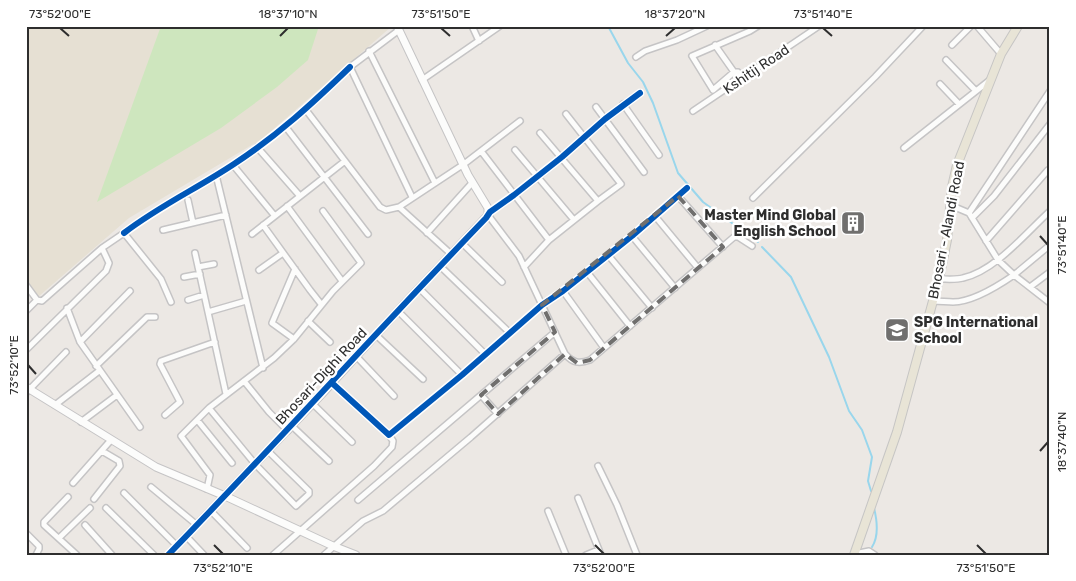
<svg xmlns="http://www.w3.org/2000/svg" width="1076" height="581" viewBox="0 0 1076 581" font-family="Rubik,sans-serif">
<rect width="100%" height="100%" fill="#ece8e4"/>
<path fill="#e6e0d3" d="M26 26H391V27L262 139 129 218 38 297 26 279Z"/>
<path fill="#cee6be" d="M161 26H319L308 60 277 87 221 128 97 202Z"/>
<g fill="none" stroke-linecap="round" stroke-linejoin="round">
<path stroke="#99d6ec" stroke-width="2" d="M608 26 628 63 643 82 653 103 678 173 703 202 758 242
M762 247 791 277 829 357 849 411 862 430 872 457 868 481 871 491
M872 547C879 536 877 520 874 508"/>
<defs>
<path id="street" d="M472 26 479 41
M977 26 1001 54
M399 30 350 67 412 197
M715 45 734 72
M952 45 971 26
M369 51 435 183
M636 57 645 51 677 40 707 26
M946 60 976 91
M743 78 738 72H734L713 90 692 56 750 31 758 26
M422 80 500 26
M940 84 959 104
M623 104 659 155
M596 107 644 172
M306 110 380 207 386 210 399 207 464 164 520 121
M693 111 819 26
M285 126 368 234
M540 133 598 201
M257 147 299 195
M904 148 990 80
M515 150 574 220
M481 151 549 240
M233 165 274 215
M216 175 263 368
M678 196 723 247
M753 198 875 77 923 26
M188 200 193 223
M950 205 969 213 998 260 1014 275 1050 245
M287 206 342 281
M399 207 451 254
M490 212C515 195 540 176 563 156 588 134 612 112 640 93
M969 213 1050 91
M488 215 519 256 565 354C573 363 579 364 590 360L734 237H738L752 246
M655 216 698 268
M972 218 994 196 1050 124
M263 225 310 290 321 304
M163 230 226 215
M124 233C159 206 198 188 234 164 277 136 313 103 350 67
M427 233 472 183
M252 234 345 161
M632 236 675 288
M986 241 1048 170
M462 243 502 282
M195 253 226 394
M608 255 652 308
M440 266 510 333
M198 267 214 264
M524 267 549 240 598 201 621 184 566 114
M259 270 283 253
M587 272 630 326
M184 277 200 274
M939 279C947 279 956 280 963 278 995 271 1026 233 1050 211
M26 285 37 300 42 301 102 248
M1030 287 1050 272
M419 288 485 354
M563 291 604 348
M188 300 204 295
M933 301C940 301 947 302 953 302 973 302 998 286 1014 275L1050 303
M67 308 80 342 140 427
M26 311 37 300
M398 311 462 375
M208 312 246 301
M308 321 330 342
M376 335 423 379
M294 339 272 323 295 269
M80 342 130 291
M26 350 106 271 109 263 102 248 124 233 161 279 171 302
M356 356 394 396
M96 366 147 317H155
M244 381 269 412 288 431
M332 383 389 435 462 375 542 305 563 291 632 236 687 188
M26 393 66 352
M481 395 498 414
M313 404 352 442
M55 405 99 371
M165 415 180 402 160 364 161 361 215 342
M198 421 232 463
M81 422 117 395
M292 426 329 461
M268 451 309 491V494L296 506 255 464 209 408 274 358 294 339 333 291 361 263 323 211
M598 466 617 505 637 555
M73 483 111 440
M151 487 197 525
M207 489 210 475 181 436 209 408
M124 493 177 546
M68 497 44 522V525L77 555
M578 498 601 555
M94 499 120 466 119 461 102 451
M358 500 555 332
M106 508 154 555
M211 511 247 548
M548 511 566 555
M85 525 112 555
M26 533 39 546V549L36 555
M186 536 204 555
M59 538 90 508
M854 554 869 551 875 555
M273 555 374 466 392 447 393 441 389 435
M324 555 363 521 383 511 471 437 565 354
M586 555 598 550"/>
<path id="secondary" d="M26 387 156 467 225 496 333 546 356 555
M168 555 322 394 405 303 488 215V208L468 175 397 26"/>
<path id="primary" d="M854 555 897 432 939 279 947 240 952 187 957 165 1001 54 1018 26"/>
</defs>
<use href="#street" stroke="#c5c4c5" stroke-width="8"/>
<use href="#secondary" stroke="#c5c4c5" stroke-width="9"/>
<use href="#primary" stroke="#c6c5c4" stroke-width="10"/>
<use href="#street" stroke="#fcfcfb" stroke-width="5"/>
<use href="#secondary" stroke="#fcfcfb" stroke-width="7"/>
<use href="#primary" stroke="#e8e4d6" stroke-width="8"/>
<defs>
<path id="cycleway" d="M124 233C159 206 198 188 234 164 277 136 313 103 350 67
M332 383 389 435 462 375 542 305 563 291 632 236 687 188
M168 555C276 444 379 329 486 218L490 212 514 195 562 157 605 119 640 93"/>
</defs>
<use href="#cycleway" stroke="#fff" stroke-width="9"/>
<use href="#cycleway" stroke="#0057b8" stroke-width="6"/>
</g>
<path fill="none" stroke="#706f6e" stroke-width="4" stroke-dasharray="10 6" stroke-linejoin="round" d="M678 196 723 247 590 360 577 363 565 354 498 414 481 395 555 332 542 305Z"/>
<path fill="none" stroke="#2e2e2e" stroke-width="2" d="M60 28 69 36M441 28 450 36M823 28 832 36M280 36 288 28M666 36 675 28M1040 236 1048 245M28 365 36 374M1040 451 1048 442M214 545 223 554M595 545 604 554M977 545 986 554"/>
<defs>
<symbol id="building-square" viewBox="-11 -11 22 22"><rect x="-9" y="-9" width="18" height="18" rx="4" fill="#706f6e" stroke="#fff"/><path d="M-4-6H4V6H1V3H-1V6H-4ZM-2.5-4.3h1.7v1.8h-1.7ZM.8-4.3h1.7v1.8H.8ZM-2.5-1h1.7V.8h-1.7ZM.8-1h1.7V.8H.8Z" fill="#fff"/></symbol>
<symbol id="school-square" viewBox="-11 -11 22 22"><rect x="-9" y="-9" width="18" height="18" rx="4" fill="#706f6e" stroke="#fff"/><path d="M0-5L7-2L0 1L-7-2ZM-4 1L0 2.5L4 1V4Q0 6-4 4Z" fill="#fff"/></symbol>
</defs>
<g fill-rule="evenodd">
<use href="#building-square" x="839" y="209" width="28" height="28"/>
<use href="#school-square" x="883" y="316" width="28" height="28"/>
</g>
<g text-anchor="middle" stroke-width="5" stroke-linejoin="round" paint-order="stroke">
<g font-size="14" fill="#2e2e2e" stroke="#fff">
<text transform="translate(756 69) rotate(-34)" y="5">Kshitij Road</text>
<text transform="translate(946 230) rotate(-79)" y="5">Bhosari - Alandi Road</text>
<text transform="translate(321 376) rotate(-47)" y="5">Bhosari-Dighi Road</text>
</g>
<g font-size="14" font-weight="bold" fill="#2e2e2e" stroke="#fff" text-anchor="end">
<text x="836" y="220">Master Mind Global<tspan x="836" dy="16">English School</tspan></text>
<text x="914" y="327" text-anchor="start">SPG International<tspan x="914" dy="16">School</tspan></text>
</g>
</g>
<rect width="1076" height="581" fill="none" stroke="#ffffff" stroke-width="55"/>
<rect x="28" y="28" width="1020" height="526" fill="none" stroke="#2e2e2e" stroke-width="2"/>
<g font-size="12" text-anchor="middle" fill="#2e2e2e">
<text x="60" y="18">73°52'00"E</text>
<text x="288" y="18">18°37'10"N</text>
<text x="441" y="18">73°51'50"E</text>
<text x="675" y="18">18°37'20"N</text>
<text x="823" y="18">73°51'40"E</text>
<text transform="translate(1062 245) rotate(-90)" y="4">73°51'40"E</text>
<text transform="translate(14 365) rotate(-90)" y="4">73°52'10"E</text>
<text transform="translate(1062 442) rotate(-90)" y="4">18°37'40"N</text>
<text x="223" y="572">73°52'10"E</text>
<text x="604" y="572">73°52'00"E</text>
<text x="986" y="572">73°51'50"E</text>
</g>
</svg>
